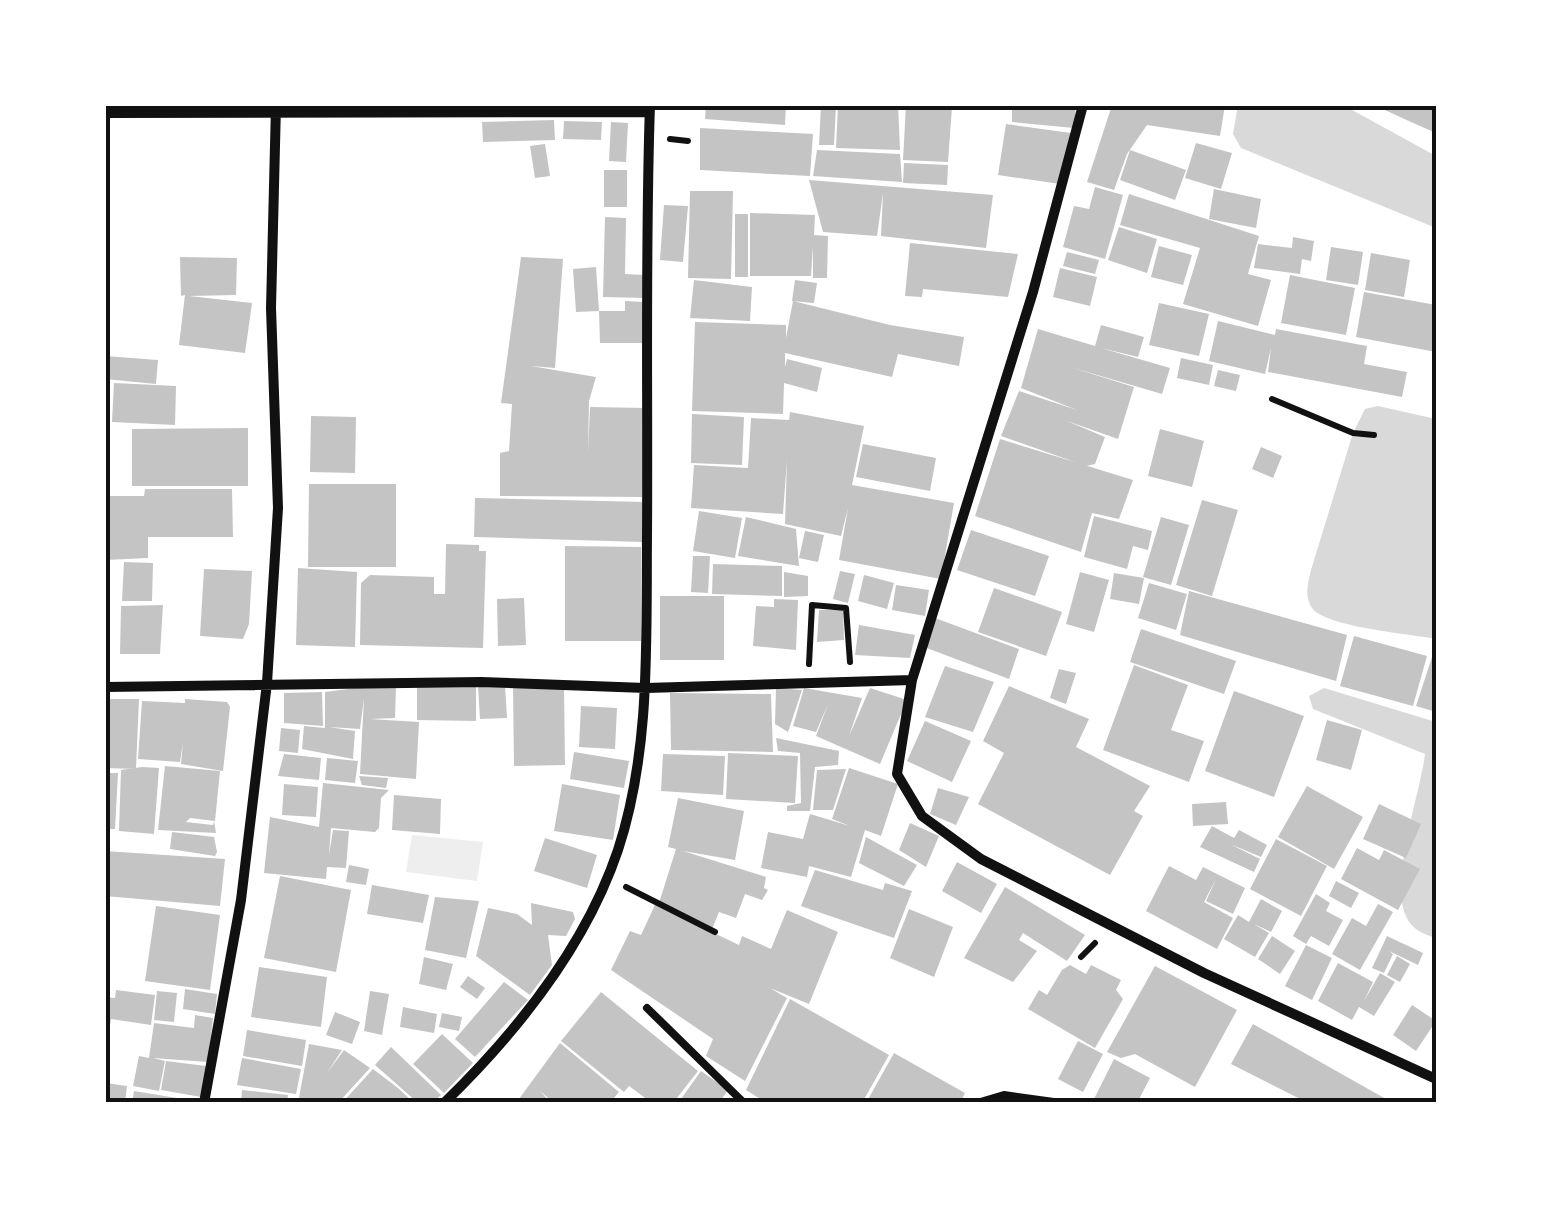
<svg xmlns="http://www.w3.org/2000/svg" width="1541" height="1208" viewBox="0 0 1541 1208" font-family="Cabin,sans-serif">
<rect width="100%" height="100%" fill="#fff"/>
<path fill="#eee" d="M412 835 483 842 477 881 406 872Z"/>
<path fill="#d9d9d9" d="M1238 105H1343L1436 156V228L1241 148 1233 134Z
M1378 406 1436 419V639C1411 634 1325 627 1312 608 1304 596 1308 583 1311 570L1353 433 1365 409Z
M1324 688 1436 722V938C1423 934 1411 929 1406 916 1389 880 1420 795 1425 754L1313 709 1309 696Z"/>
<path fill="#c4c4c4" d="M706 105H786L785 125 705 119Z
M821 105H836L834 145H819Z
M838 105H898L900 150 836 148Z
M906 105 952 107 948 162 903 160Z
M1012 105H1076L1074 128 1012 122Z
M1112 105H1225L1220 136 1147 125 1127 154 1114 190 1087 182Z
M1374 105H1436V133L1411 122Z
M554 120 555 140 483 142 482 122Z
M564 121 602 122 601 140 563 139Z
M611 122 628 123 626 162 609 161Z
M1006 124 1071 133 1060 184 998 175Z
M105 126H110V197H105Z
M700 128 813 134 810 176 700 170Z
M1196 143 1232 153 1221 189 1185 178Z
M545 144 550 176 535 178 530 146Z
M817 150 900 154 902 182 813 176Z
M1130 150 1186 170 1175 200 1120 180Z
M904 163 948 165 947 185 903 183Z
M604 170H627V207H604Z
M809 180 993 195 986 248 881 236 883 193 877 236 823 232Z
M1095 187 1123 195 1105 259 1063 247 1074 206 1089 209Z
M1214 189 1261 199 1256 228 1209 219Z
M690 191H733L731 279 688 278Z
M1129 194 1259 236 1248 274 1271 280 1258 326 1183 304 1200 248 1120 225Z
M664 205 688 206 683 262 660 260Z
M750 213 815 215 814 235 828 236 827 278H813V246L811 276H750Z
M735 214H748V277H735Z
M605 217 626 218 625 274 644 275V298L603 297Z
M1119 227 1157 239 1147 273 1108 260Z
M1293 237 1314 241 1311 261 1302 259 1300 274 1254 268 1258 244 1292 248Z
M910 243 1018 254 1008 297 923 289 922 297 905 296Z
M1159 246 1192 255 1183 285 1151 277Z
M1331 247 1363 252 1358 285 1326 280Z
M1067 252 1099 260 1095 274 1063 266Z
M1371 253 1410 260 1404 297 1365 290Z
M180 257 237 258 236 295 189 296 252 303 245 353 179 345 185 295 181 296Z
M521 257 563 259 555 368 531 366 596 377 589 401 588 453 590 407 647 408 642 497 500 496V453L509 451 512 404 501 403Z
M596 267 599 311 576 312 573 269Z
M1060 268 1097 277 1090 306 1053 297Z
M1290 275 1355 288 1346 335 1281 323Z
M694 280 752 287 750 321 690 318Z
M795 280 817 283 814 303 792 301Z
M1364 292 1436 305V352L1356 337Z
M625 301 644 302 643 343H600L599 311H625Z
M793 301 890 325 964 337 959 366 898 354 892 377 785 353V367L787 359 822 368 817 392 784 383 783 414 692 411 695 322 786 325V338Z
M1159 303 1209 314 1199 356 1149 345Z
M1218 321 1275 335 1276 329 1367 346 1364 364 1407 372 1402 397 1268 372 1271 348 1265 374 1209 361Z
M1101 325 1144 337 1138 357 1101 348 1170 368 1162 394 1070 367 1134 387 1118 439 1067 421 1105 437 1095 464 1086 466 1001 436 1019 391 1077 410 1021 388 1038 329 1095 346Z
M105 356 158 360 156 384 105 379Z
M1181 358 1213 365 1209 385 1177 378Z
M1218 370 1240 375 1236 391 1214 386Z
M114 383 176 386 175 425 112 422Z
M790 412 864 426 852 485 954 503 941 579 839 560 848 508 841 536 785 524 787 460 783 514 691 508 694 465 748 468 751 418 789 420Z
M692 414 744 417 742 465 691 463Z
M311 416 356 417 355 473 310 472Z
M248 428V486H132V429Z
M1160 429 1204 441 1192 487 1148 476Z
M1000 439 1133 480 1119 519 1092 513 1081 552 975 516Z
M863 444 936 458 930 491 856 477Z
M1261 447 1282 456 1273 478 1252 469Z
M309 484H396V567H308Z
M145 489H232L233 537H148V558L105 560V496H144Z
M475 498 645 502 643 542 474 537Z
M1202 500 1238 510 1212 596 1176 585Z
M699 511 742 518 735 558 693 551Z
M1094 516 1152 531 1148 550 1133 546 1127 569 1084 557Z
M746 517 796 529 799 566 738 556Z
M1161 517 1189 525 1171 585 1143 577Z
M971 530 1049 556 1035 596 957 570Z
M805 531 824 535 818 562 799 558Z
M446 544 479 545V551H486L483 648 360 645 361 583 370 575 434 577V594H445Z
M565 546 641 547V641H565Z
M693 556H710L708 593 691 592Z
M124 562 153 563 152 601H122Z
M713 564 782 566V596L712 594Z
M298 568 357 572 355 647 296 645Z
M204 569 252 571 249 624 243 639 200 636Z
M840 571 855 574 848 603 833 599Z
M784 572 808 576V596L784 597Z
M1080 572 1109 580 1094 632 1066 624Z
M1114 573 1144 578 1139 604 1110 599Z
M864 575 894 583 887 609 858 601Z
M1149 583 1187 594 1176 630 1138 618Z
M896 585 929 590 925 616 892 610Z
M994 588 1062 612 1046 656 978 632Z
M1189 591 1347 635 1336 681 1180 635Z
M660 596H724V660H660Z
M524 598 526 645 498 646 497 599Z
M774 599 798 600 796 650 753 646 756 606 774 607Z
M163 605 160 654H120L121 606Z
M819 610H843L844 640 817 642Z
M935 618 1019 649 1009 679 924 647Z
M859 625 915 635 910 658 855 655Z
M1141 629 1236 661 1224 694 1130 662Z
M1354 636 1427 656 1413 706 1340 686Z
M1432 657 1436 658V712L1416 706Z
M1134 665 1188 685 1171 730 1204 741 1189 782 1103 750Z
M945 666 994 682 973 732 925 717Z
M1059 669 1076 673 1066 704 1050 698Z
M505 685 507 718 480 719 478 686Z
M564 686 565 765 514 766 513 687Z
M1009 686 1089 719 1076 747 1150 786 1134 811 1143 816 1110 875 978 804 1004 753 983 741Z
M364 687 396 688 395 718 370 719 419 722 416 779 360 774 364 698 360 729 329 727 355 731 353 759 302 749 304 726 325 728V692Z
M417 687H476V721L417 720Z
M776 688 802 690 788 732 775 724Z
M804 688 862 698 849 736 870 688 907 700 880 764 816 736 828 704 816 732 793 726Z
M1234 691 1304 716 1274 797 1205 771Z
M322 692 323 726 284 723V693Z
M670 693 771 694 773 752 671 750Z
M107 699H139L136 769 105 768Z
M185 699 227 702 230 707 223 771 181 764 183 742 180 762 138 759 142 701 185 703Z
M581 706 617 708 615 749 579 747Z
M1327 720 1362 730 1351 770 1316 760Z
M925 721 971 741 952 782 907 761Z
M281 728 300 730 298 753 279 751Z
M776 738 839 751 838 765 815 767 810 811H787V806L801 803 800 753 778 751Z
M574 752 629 761 624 788 570 779Z
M728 753 798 756 795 803 726 799Z
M284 754 321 758 319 780 278 776Z
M663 754 725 756 723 795 661 791Z
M327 758 358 761 355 783 325 780Z
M165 766 220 771 215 821 190 818 186 822 213 825 214 821 216 833 158 830Z
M142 767 159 768 154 834 119 831 121 770Z
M849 768 898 784 881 836 865 830 851 877 809 866 807 877 761 868 768 832 803 839 810 814 850 826 832 819Z
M846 769 833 810H813L817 770Z
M105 773H118L115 829H105Z
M359 776 388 778 386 788 362 785Z
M323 783 389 790 381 798 379 828 375 832 331 828 329 855 333 830 349 831 346 868 327 867 326 879 264 873 270 817 319 827Z
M284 784 318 787 316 817 282 815Z
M562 784 620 795 613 840 554 831Z
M1307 786 1363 817 1334 869 1278 837Z
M938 788 969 797 956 825 930 814Z
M394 795 441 799 440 834 392 830Z
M678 798 744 811 735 860 683 851 766 877 764 888 768 890 762 900 745 894 736 918 719 912 712 929 659 903 676 849 668 847Z
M1226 802 1228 824 1193 826 1192 804Z
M1379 804 1421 824 1406 858 1363 839Z
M910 823 939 836 926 867 899 850Z
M1212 826 1234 838 1239 830 1267 845 1261 857 1230 844 1260 859 1254 872 1200 847Z
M172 832 214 837 217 852 215 856 170 849Z
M866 837 917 865 904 886 859 863Z
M545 838 597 855 587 888 534 871Z
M1276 839 1327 866 1301 916 1250 889Z
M1357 848 1379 860 1384 850 1420 869 1398 910 1341 879Z
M105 851 225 859 220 906 105 896Z
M957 862 997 884 981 913 942 891Z
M349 865 369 869 366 885 346 882Z
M1169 866 1196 880 1203 867 1245 888 1233 914 1206 901 1216 879 1204 902 1233 918 1217 949 1146 911Z
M815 870 883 890 885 883 912 891 894 938 801 906Z
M280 876 351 890 336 972 264 958Z
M1336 881 1359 893 1351 908 1329 896Z
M372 885 429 895 423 923 367 914Z
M1005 887 1085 935 1067 961 1023 933 1019 940 1037 951 1013 982 964 958Z
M1316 894 1330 903 1326 911 1343 920 1329 946 1311 936 1306 944 1293 936Z
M435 897 479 901 466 958 425 950Z
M1261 899 1282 911 1271 932 1254 924 1269 933 1255 957 1224 939 1238 915 1249 922Z
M531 903 573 912 575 919 566 936 548 935 552 965 530 995 476 956 488 908 517 914 532 925Z
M1378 904 1393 912 1360 970 1332 954 1352 918 1366 926Z
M655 905 739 945 742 936 771 949 787 910 838 932 809 1004 770 988 787 998 745 1081 706 1056 713 1039 611 970 630 931 641 935Z
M156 906 220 915 210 990 145 981Z
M909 909 953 927 934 977 890 958Z
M1272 936 1295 951 1280 974 1258 959Z
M1387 936 1423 953 1418 965 1389 951 1393 954 1384 973 1372 968Z
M1306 945 1332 958 1312 1000 1285 986Z
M1397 956 1410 964 1400 982 1387 975Z
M424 957 453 964 446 990 419 984Z
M1338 963 1373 982 1364 1001 1380 973 1395 982 1374 1016 1359 1007 1352 1020 1318 1001Z
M1070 965 1086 974 1091 965 1121 980 1116 990 1123 999 1095 1048 1028 1009 1039 990 1047 995 1062 970Z
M1155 966 1237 1010 1195 1087 1135 1054 1121 1058 1107 1052Z
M259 967 327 977 321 1027 251 1017Z
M468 976 485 988 477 999 460 987Z
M504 982 528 1000 475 1057 455 1039Z
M185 989 217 994 215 1014 183 1009Z
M116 990 155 995 151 1025 111 1019 105 1057V997L115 998Z
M157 991 177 993 174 1022 154 1020Z
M370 991 389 994 382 1035 364 1031Z
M601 992 698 1071 673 1103H652L629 1086 624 1092 561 1041Z
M790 999 889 1055 862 1103H767L746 1090Z
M1412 1005 1436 1021 1416 1051 1393 1035Z
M403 1007 437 1014 434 1033 400 1027Z
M335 1012 360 1022 352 1044 326 1035Z
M442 1013 462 1017 459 1031 439 1027Z
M195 1015 213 1018 208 1062 153 1058 165 1061 159 1091 133 1086 139 1056 149 1058 154 1023 194 1028Z
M1253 1024 1393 1103H1308L1231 1064Z
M247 1030 306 1040 302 1066 243 1056Z
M442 1034 473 1063 444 1093 413 1064Z
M1078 1041 1103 1054 1083 1092 1058 1079Z
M560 1043 619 1092 610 1103H554L540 1091 551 1103H516Z
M309 1044 342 1050 327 1073 344 1050 370 1068 338 1103H298Z
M391 1047 441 1095 432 1103H418L375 1065Z
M894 1053 965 1093 960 1103H866Z
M242 1058 301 1069 296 1094 237 1085Z
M1114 1059 1150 1078 1137 1103 1094 1099Z
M166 1061 206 1066 201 1097 161 1090Z
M373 1069 398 1088 414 1103H342Z
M701 1071 728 1090 719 1103H678Z
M106 1083 127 1086 125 1103H105Z
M242 1090 288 1095 287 1103H241Z
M134 1091 177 1098 176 1103H132Z"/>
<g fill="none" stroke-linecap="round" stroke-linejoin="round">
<path stroke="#111" stroke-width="6" d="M670 139 688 141
M1272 399 1353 433 1374 435
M809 664 812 605 846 608 850 662
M626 887 715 932
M1081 957 1095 943"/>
<path stroke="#111" stroke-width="8" d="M647 1008 744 1103
M977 1103 1004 1095 1061 1103"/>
<path stroke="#111" stroke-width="10" d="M1083 105 1033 292 912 680 897 774 922 816 981 859 1204 973 1436 1079
M105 113 649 112
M105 687 481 682 646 688 912 680
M204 1103 241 900 267 683 278 508 271 308 276 105
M444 1103C517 1032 585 948 618 850 651 750 646 640 647 536 648 392 645 248 650 105"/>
</g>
<rect width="1541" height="1208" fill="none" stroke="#ffffff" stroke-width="215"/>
<rect x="108" y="108" width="1326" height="992" fill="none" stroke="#111" stroke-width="4"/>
</svg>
